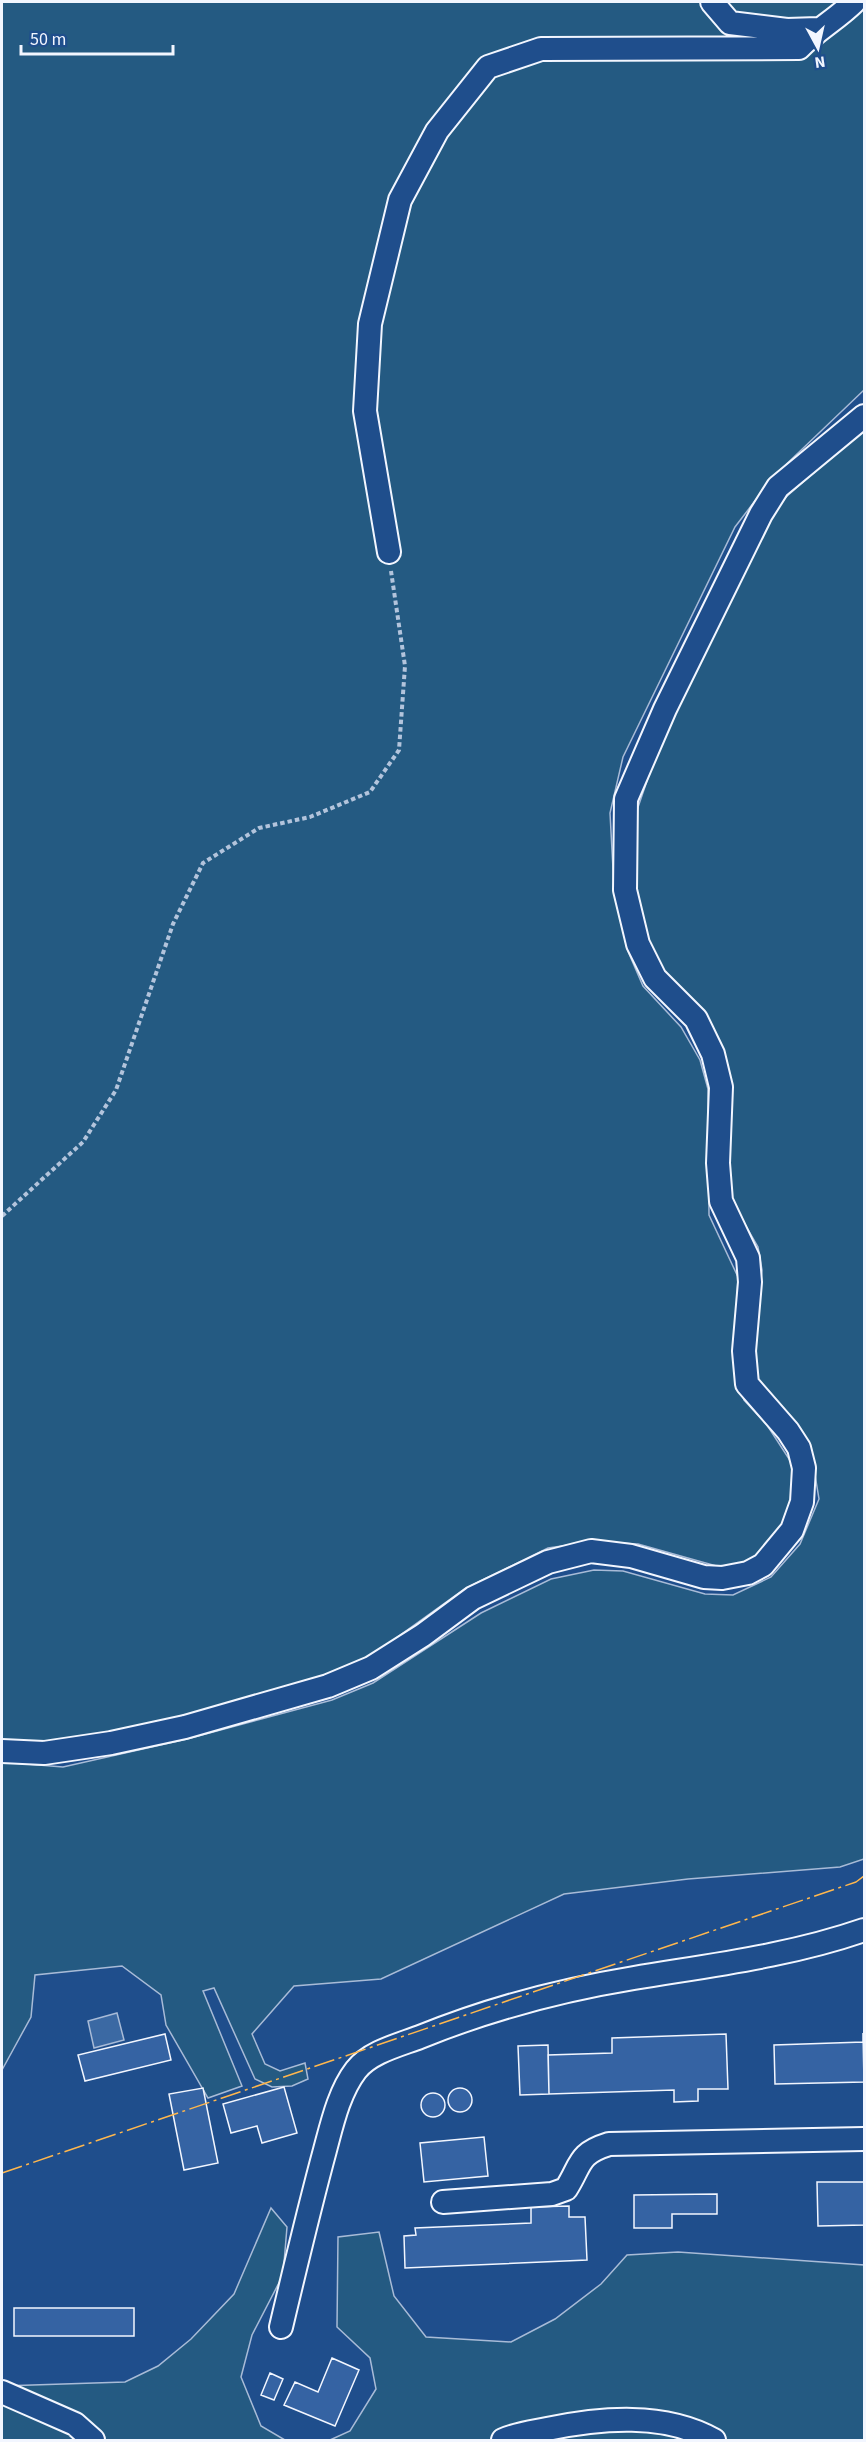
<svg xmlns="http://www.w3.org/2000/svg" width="866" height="2442" viewBox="0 0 866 2442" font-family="'Source Sans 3',sans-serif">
<rect width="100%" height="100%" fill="#1f4e8c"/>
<path fill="#245a82" stroke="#a8bbd7" stroke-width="1.5" d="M2 2H864V390L774 476 735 527 623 757 610 813 614 887 627 949 643 986 681 1027 700 1060 708 1089 709 1215 738 1277 734 1366 744 1400 767 1425 793 1465 796 1492 785 1523 768 1547 743 1564 727 1569 638 1544 590 1542 548 1548 466 1588 364 1661 316 1679 182 1716 57 1745 2 1744Z
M864 429V1859L840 1867 688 1879 564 1894 381 1979 294 1986 252 2034 265 2064 280 2071 305 2063 308 2079 292 2086 272 2087 255 2079 214 1988 203 1991 242 2086 208 2098 166 2025 161 1995 122 1966 35 1975 31 2017 2 2070V1762L63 1767 187 1739 332 1700 373 1683 481 1613 551 1579 594 1570 623 1571 705 1594 733 1595 771 1577 800 1544 819 1499 812 1457 755 1374 754 1344 762 1270 758 1247 731 1200 726 1170 730 1113 666 974 650 947 636 897 635 816 649 775 672 714 773 513 786 497Z
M271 2208 287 2227 283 2275 252 2335 241 2377 261 2426 285 2440H2V2386L125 2382 158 2366 191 2339 234 2294Z
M379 2232 394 2296 426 2337 511 2342 555 2319 601 2284 627 2255 678 2252 864 2265V2440H330L350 2431 376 2389 370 2358 337 2327 338 2237Z"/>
<path fill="#3b69a3" stroke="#a8bbd7" stroke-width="1.5" d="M117 2013 124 2040 94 2048 88 2021Z"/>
<path fill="#3563a3" stroke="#f2f6ff" stroke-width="1.5" d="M863 2033 864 2082 775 2084 774 2045 863 2042Z
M165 2034 171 2060 85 2081 78 2055Z
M726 2034 728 2089H698V2101L674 2102V2090L549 2094 548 2055 612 2053V2038Z
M548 2045 549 2094 520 2095 518 2046Z
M284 2087 297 2133 262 2143 257 2126 231 2133 223 2104Z
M203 2088 218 2163 184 2170 169 2094Z
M448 2100a12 12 0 1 1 24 0a12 12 0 1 1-24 0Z
M421 2105a12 12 0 1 1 24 0a12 12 0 1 1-24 0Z
M484 2137 488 2176 424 2182 420 2143Z
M817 2182H864V2225L818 2226Z
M717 2194V2214H672V2228H634V2195Z
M569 2206V2217H585L587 2260 405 2268 404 2236 416 2235 415 2228 531 2223V2207Z
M14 2308H134V2336H14Z
M332 2358 359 2370 335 2426 284 2405 295 2382 318 2392Z
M270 2373 283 2379 274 2400 261 2395Z"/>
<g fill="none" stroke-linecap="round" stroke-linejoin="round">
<defs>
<path id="minor" d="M712 2 730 23 787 30 818 29
M389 552 365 411 370 324 400 200 437 131 488 67 541 49 799 48C816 30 837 19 854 2
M2 1751 44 1753 111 1743 185 1727 328 1686 371 1668 423 1635 473 1598 548 1562 591 1551 631 1556 704 1577 722 1578 748 1573 763 1565 792 1530 802 1502 804 1468 799 1448 788 1431 747 1384 744 1351 750 1282 748 1258 721 1201 718 1163 721 1087 713 1054 696 1019 655 978 638 944 625 890 626 799 665 709 761 514 778 487 864 416
M443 2202 552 2194 566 2189C582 2164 577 2154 609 2144L864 2139
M281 2327C295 2268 309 2209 325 2150 332 2124 339 2092 356 2070 370 2052 399 2045 420 2037 489 2009 561 1990 634 1978 712 1965 789 1956 864 1930
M2 2392 75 2424 93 2440
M503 2440C516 2434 532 2432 547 2429 601 2418 664 2412 714 2440"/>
</defs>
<use href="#minor" stroke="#f2f6ff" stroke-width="26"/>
<path stroke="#b3c4dc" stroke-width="4" stroke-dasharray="4.5 3" stroke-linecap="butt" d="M2 1216 83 1142 116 1090 173 924 203 863 259 828 310 817 370 792 399 750 405 666 391 571"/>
<use href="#minor" stroke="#1f4e8c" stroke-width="22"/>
<path stroke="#ffb74d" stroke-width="1.5" stroke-dasharray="21 4.5 3 4.5" stroke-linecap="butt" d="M2 2173 856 1882 864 1876"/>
</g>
<rect width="866" height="2442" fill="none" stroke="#f2f6ff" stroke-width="6"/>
<g transform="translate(818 48) rotate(172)" stroke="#1f4e8c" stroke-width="4.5" paint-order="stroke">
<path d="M0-4.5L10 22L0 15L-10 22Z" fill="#f2f6ff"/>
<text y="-9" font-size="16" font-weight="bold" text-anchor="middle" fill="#f2f6ff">N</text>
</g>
<path d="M21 45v9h152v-9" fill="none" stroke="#f2f6ff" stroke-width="3"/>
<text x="30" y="45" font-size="18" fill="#f2f6ff" stroke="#1f4e8c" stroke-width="4.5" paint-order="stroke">50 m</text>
</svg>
